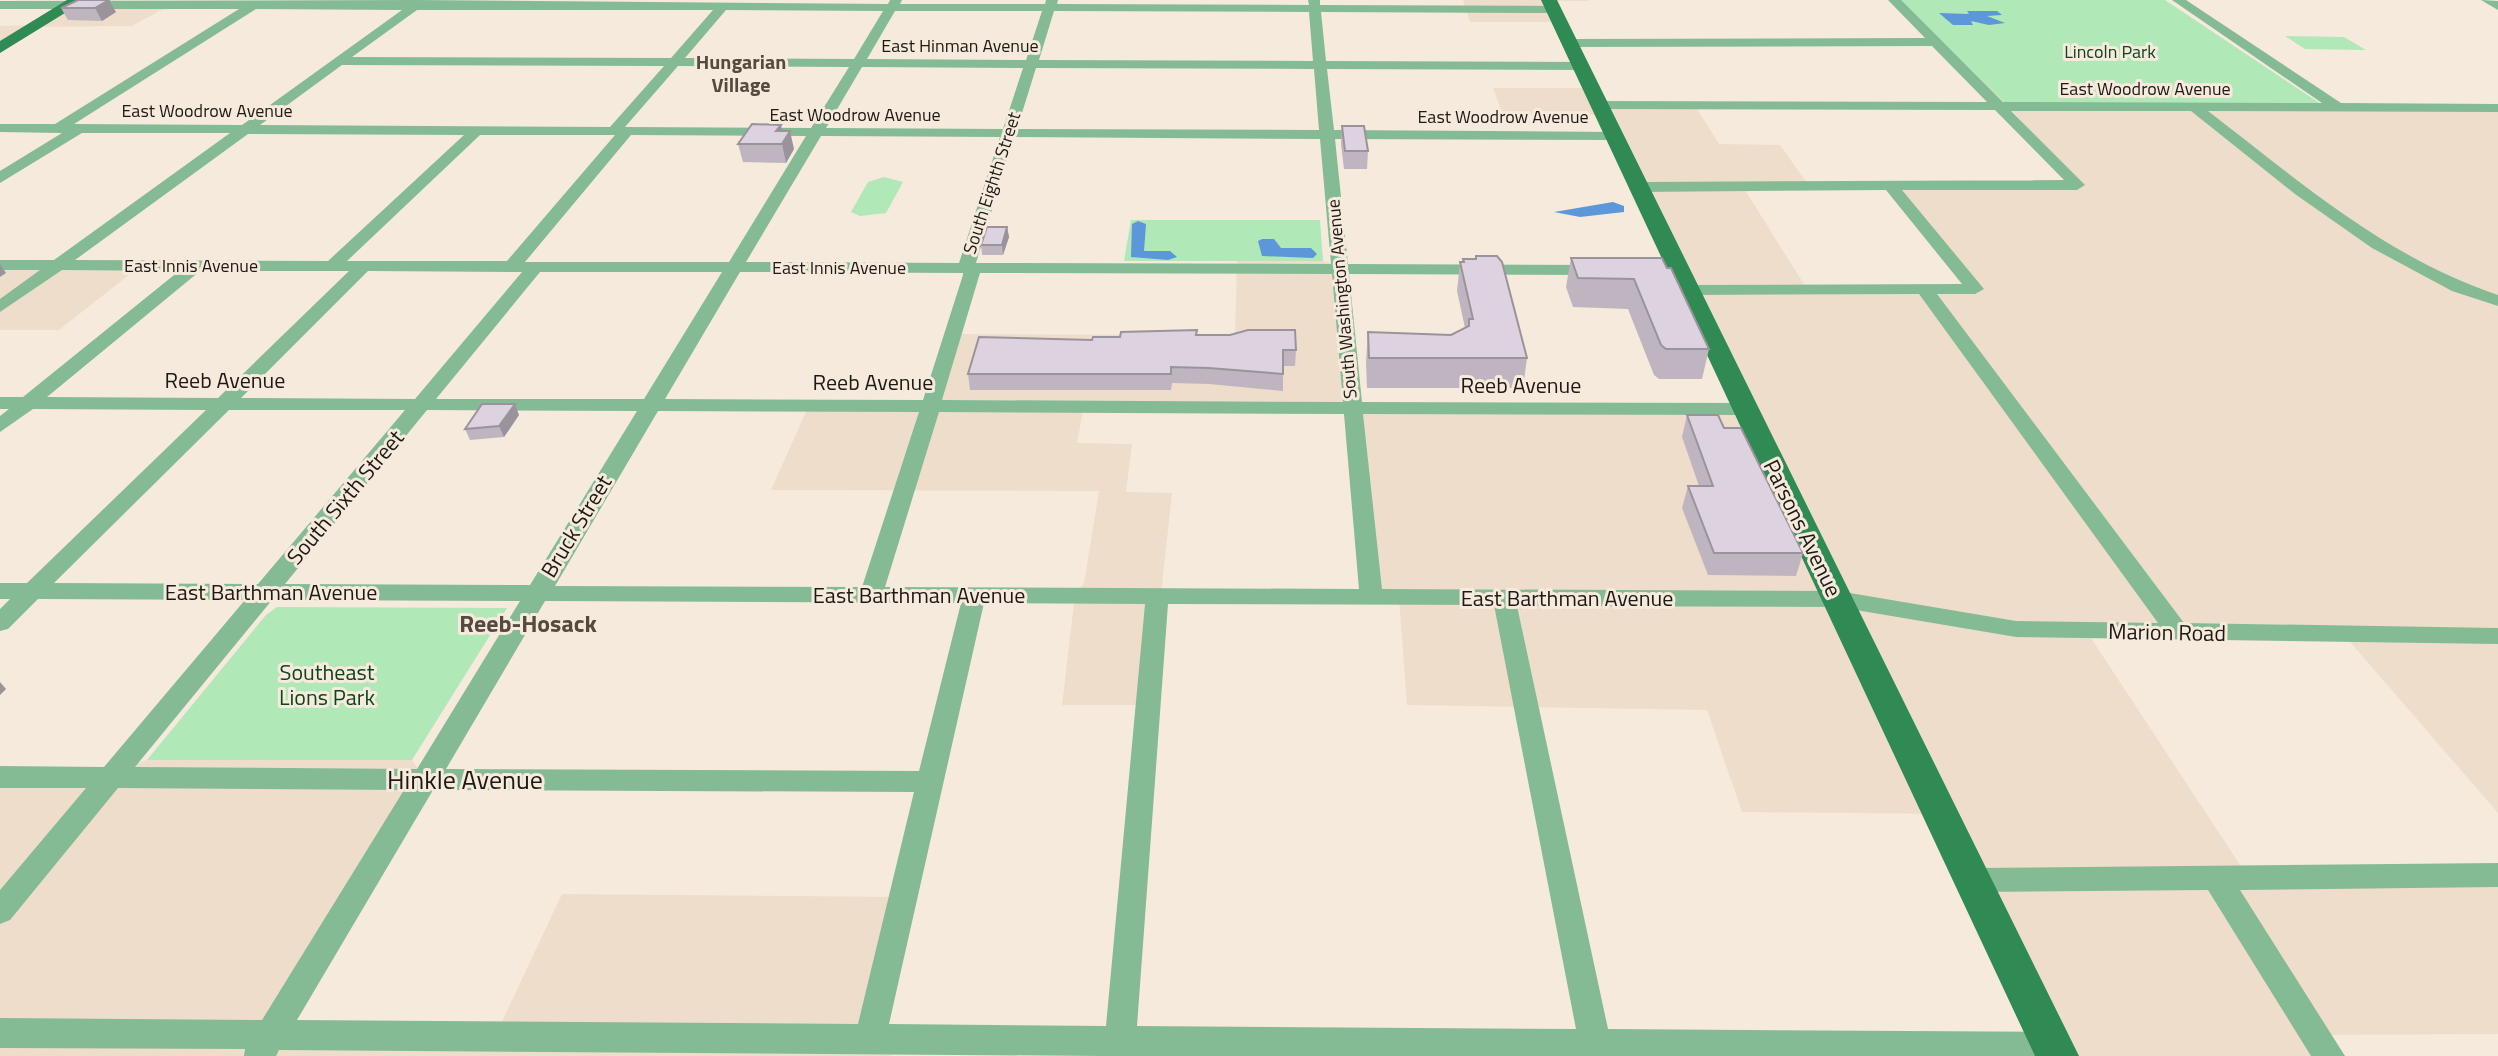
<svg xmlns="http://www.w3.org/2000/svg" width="2498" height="1056" viewBox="0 0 2498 1056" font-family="'Titillium Web',sans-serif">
<rect width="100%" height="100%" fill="#f6eadd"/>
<path fill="#efddcb" d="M1463 0H1589V1H1552L1561 22H1470Z
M71 4H172L132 26 35 27 0 48V26L37 25Z
M1493 88H1591L1599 104H1694L1719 144 1780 145 1809 186 1743 187 1807 289H1970L1889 187 2080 186 2005 103 2498 108V813L2345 636 2089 635 2248 877 2498 879V1034L2313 1035 2326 1056H1235L2054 1035 1942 814 1742 812 1707 710 1407 705 1399 598H1369L1352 406H1084L1077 443 1132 444 1126 492 1172 493 1149 705H1062L1075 595 1084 583 1099 491 771 490 809 405 932 404 954 334 1235 335 1237 261H1323L1339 266 1352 406H1744L1604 115H1503Z
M0 263H144L59 330H0Z
M147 760H412L424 778 273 1029 497 1032 562 894 904 897 876 1032 897 1033 891 1056H0V776L109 775Z"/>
<path fill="#b0e8b7" d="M1899 0H2165L2321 104 2005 103Z
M2285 36 2344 37 2366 50 2305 49Z
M884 177 903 182 886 213 860 216 851 212 868 182Z
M1131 220H1320L1323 261H1124Z
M277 607 507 608 412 760H147L266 615Z"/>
<path fill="#5b97d9" d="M1967 11H1997L2002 15 1987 16 2005 23 1989 25 1971 21 1973 25H1953L1939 13 1969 14Z
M1613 202 1624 206V212L1580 217 1554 212Z
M1138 221 1146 224 1144 251H1170L1177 257 1168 260 1131 257 1132 224Z
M1262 239H1274L1281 248H1311L1317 254 1313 258 1262 256 1258 241Z"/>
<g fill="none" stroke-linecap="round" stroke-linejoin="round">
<path fill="#85bb94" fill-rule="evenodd" d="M415 0 888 4 890 0H902L900 4H1045L1046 0H1058L1057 4 1309 5 1308 0H1320V5L1557 6 1559 9 1553 13 1321 12 1326 61 1581 62 1588 66 1581 70 1327 69 1334 130 1614 132 1621 136 1614 140 1335 139 1348 264 1599 265 1608 270 1599 275 1349 274 1362 402 1746 403 1756 409 1746 415 1363 414 1382 589 1838 591 2016 621 2158 623 1919 294 1688 295 1679 290 1688 285 1962 284 1886 190 1638 192 1630 187 1638 182 2064 180 1995 110 1599 109 1592 105 1599 101 1987 102 1932 46 1570 47 1564 43 1570 39 1925 38 1888 0H1901L2003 102 2322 103 2172 0H2186L2341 103 2498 104V112L2208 111C2299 181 2387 258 2498 295V306L2452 291 2372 248 2295 194 2191 111H2011L2085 185 2077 190H1902L1984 289 1975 294H1937L2184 623 2498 628V644L2016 637 1838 607 1517 606 1608 1029 2053 1032 2064 1036 2069 1047 2065 1056H1103L279 1050 276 1056H244L245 1049 0 1048V1018L262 1020 404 790 118 788 10 920 0 924V890L86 788H0V766L104 767 245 600 38 599 8 629 0 631V609L10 599H0V583H27L206 410 33 409 0 432V416L9 409H0V397H23L179 271 62 270 0 312V299L40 270H0V260H54L230 133H82L0 183V171L62 133 0 132V124H55L239 9H0V1ZM256 9 402 10 242 125 74 124ZM417 10H713L671 58 352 57ZM726 10 883 11 854 59 685 58ZM895 11H1042L1026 60 867 59ZM1054 11 1309 12 1313 61 1039 60ZM342 65 664 66 610 127 260 125ZM678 66 849 67 811 128 625 127ZM862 67 1023 68 1003 129 826 128ZM1036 68 1314 69 1319 130 1017 129ZM248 134 464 135 328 261 75 260ZM480 135H615L507 261H347ZM631 135 806 136 729 262H525ZM821 136 1000 137 959 263 746 262ZM1014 137 1320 139 1331 264 976 263ZM200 271H349L218 398 47 397ZM368 271 522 272 415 399 241 398ZM540 272H722L644 399H436ZM740 272 963 273V275L923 400 665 399ZM980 273 1332 274 1343 402 942 400ZM229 410H405L258 584 54 583ZM427 410 637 411 530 585 285 584ZM658 411 919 412 862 587 555 586ZM939 412 1344 414 1359 589 885 587ZM272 600 520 601 417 769 135 767ZM545 601 961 603 919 771 446 769ZM984 603 1145 604 1106 1026 889 1024ZM1168 604 1494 605 1576 1029 1137 1026ZM433 790 914 792 858 1024 297 1020Z
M2481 0 2498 1V10Z
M2498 863V887L2240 890 2345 1056H2311L2208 890 1973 892 1963 889 1959 880 1963 871 1973 868Z"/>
<path fill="#2f8a53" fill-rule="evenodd" d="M67 0H86L0 53V41Z
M1541 0H1557L2079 1056H2035Z"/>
</g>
<path fill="#beb5c0" d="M78 0 116 12 102 21 68 20 61 8Z
M1342 126 1368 151 1367 169H1344L1341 144Z
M782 131 794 149 786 163 743 162 738 144Z
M1007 227 1009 237 1003 255H982L981 245Z
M1476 256 1527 358 1523 388H1367L1366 362 1368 332 1451 335 1465 328 1457 291 1460 262H1462L1463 259H1475Z
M1571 258H1662L1709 349 1702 379H1659L1654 375 1628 309 1573 307 1566 287Z
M1197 335 1296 350 1295 366H1283V391L1209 384 1172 383 1171 390H970L968 374Z
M519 415 504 437 470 440 465 429Z
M1687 415 1724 428 1803 553 1796 576 1708 575 1682 508 1688 486H1699L1682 437Z"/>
<path fill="#9b939c" d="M109 0 116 12 102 21 95 8Z
M781 125 784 140 790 131 794 149 786 163 782 144 776 131Z
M1007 227 1009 237 1003 255 1002 245Z
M0 264 6 273 0 277Z
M515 404 519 415 504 437 499 426Z
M0 682 6 689 0 695Z"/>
<path fill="#ddd2df" stroke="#9b939c" stroke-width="2" d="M78 0H109L95 8H61Z
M752 124 781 125 776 131H790L782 144H738Z
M1342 126H1364L1368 151H1345Z
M987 227H1007L1002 245H981Z
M1476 256H1497L1502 262 1527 358H1369L1368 332 1451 335 1469 326V319H1473L1460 262H1464L1463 259H1476Z
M1571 258H1662L1667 268H1671L1709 349H1666L1661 345 1634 279 1578 278Z
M1197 330 1196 335H1230L1248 330H1295L1296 350H1283V374L1209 368 1171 367V374H968L979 337 1092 340 1093 337H1120L1121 332Z
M482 404H515L499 426 465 429Z
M1687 415H1718L1724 428H1741L1803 553H1714L1688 486H1713Z"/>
<g text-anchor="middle" stroke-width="6" stroke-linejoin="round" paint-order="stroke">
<g font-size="18" fill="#1d1915" stroke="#f6eadd">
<text x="960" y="52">East Hinman Avenue</text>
<text x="2145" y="95">East Woodrow Avenue</text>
<text x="207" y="117">East Woodrow Avenue</text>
<text x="855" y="121">East Woodrow Avenue</text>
<text x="1503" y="123">East Woodrow Avenue</text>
<text transform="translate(992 183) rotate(-72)" y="6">South Eighth Street</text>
<text x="191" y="272">East Innis Avenue</text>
<text x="839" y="274">East Innis Avenue</text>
<text transform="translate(1342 299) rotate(-95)" y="6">South Washington Avenue</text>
</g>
<g font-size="18" fill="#0c441c" stroke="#f6eadd">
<text x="2110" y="58">Lincoln Park</text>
</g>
<g font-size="20" font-weight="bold" fill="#544a3f" stroke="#f6eadd">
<text x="741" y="69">Hungarian<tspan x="741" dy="23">Village</tspan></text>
</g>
<g font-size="22" fill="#1d1915" stroke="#f6eadd">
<text x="225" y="388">Reeb Avenue</text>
<text x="873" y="390">Reeb Avenue</text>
<text x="1521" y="393">Reeb Avenue</text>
<text transform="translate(345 497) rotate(-50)" y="8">South Sixth Street</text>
<text transform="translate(576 526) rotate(-59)" y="8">Bruck Street</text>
<text transform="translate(1803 528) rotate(64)" y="8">Parsons Avenue</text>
<text x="271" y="600">East Barthman Avenue</text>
<text x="919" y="603">East Barthman Avenue</text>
<text x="1567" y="606">East Barthman Avenue</text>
<text transform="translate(2167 632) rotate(1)" y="8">Marion Road</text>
</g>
<g font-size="22" fill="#0c441c" stroke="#f6eadd">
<text x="327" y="680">Southeast<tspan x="327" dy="25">Lions Park</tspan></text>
</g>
<g font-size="24" font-weight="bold" fill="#544a3f" stroke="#f6eadd">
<text x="528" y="632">Reeb-Hosack</text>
</g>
<g font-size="26" fill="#1d1915" stroke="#f6eadd">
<text x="465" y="789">Hinkle Avenue</text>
</g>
</g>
</svg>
